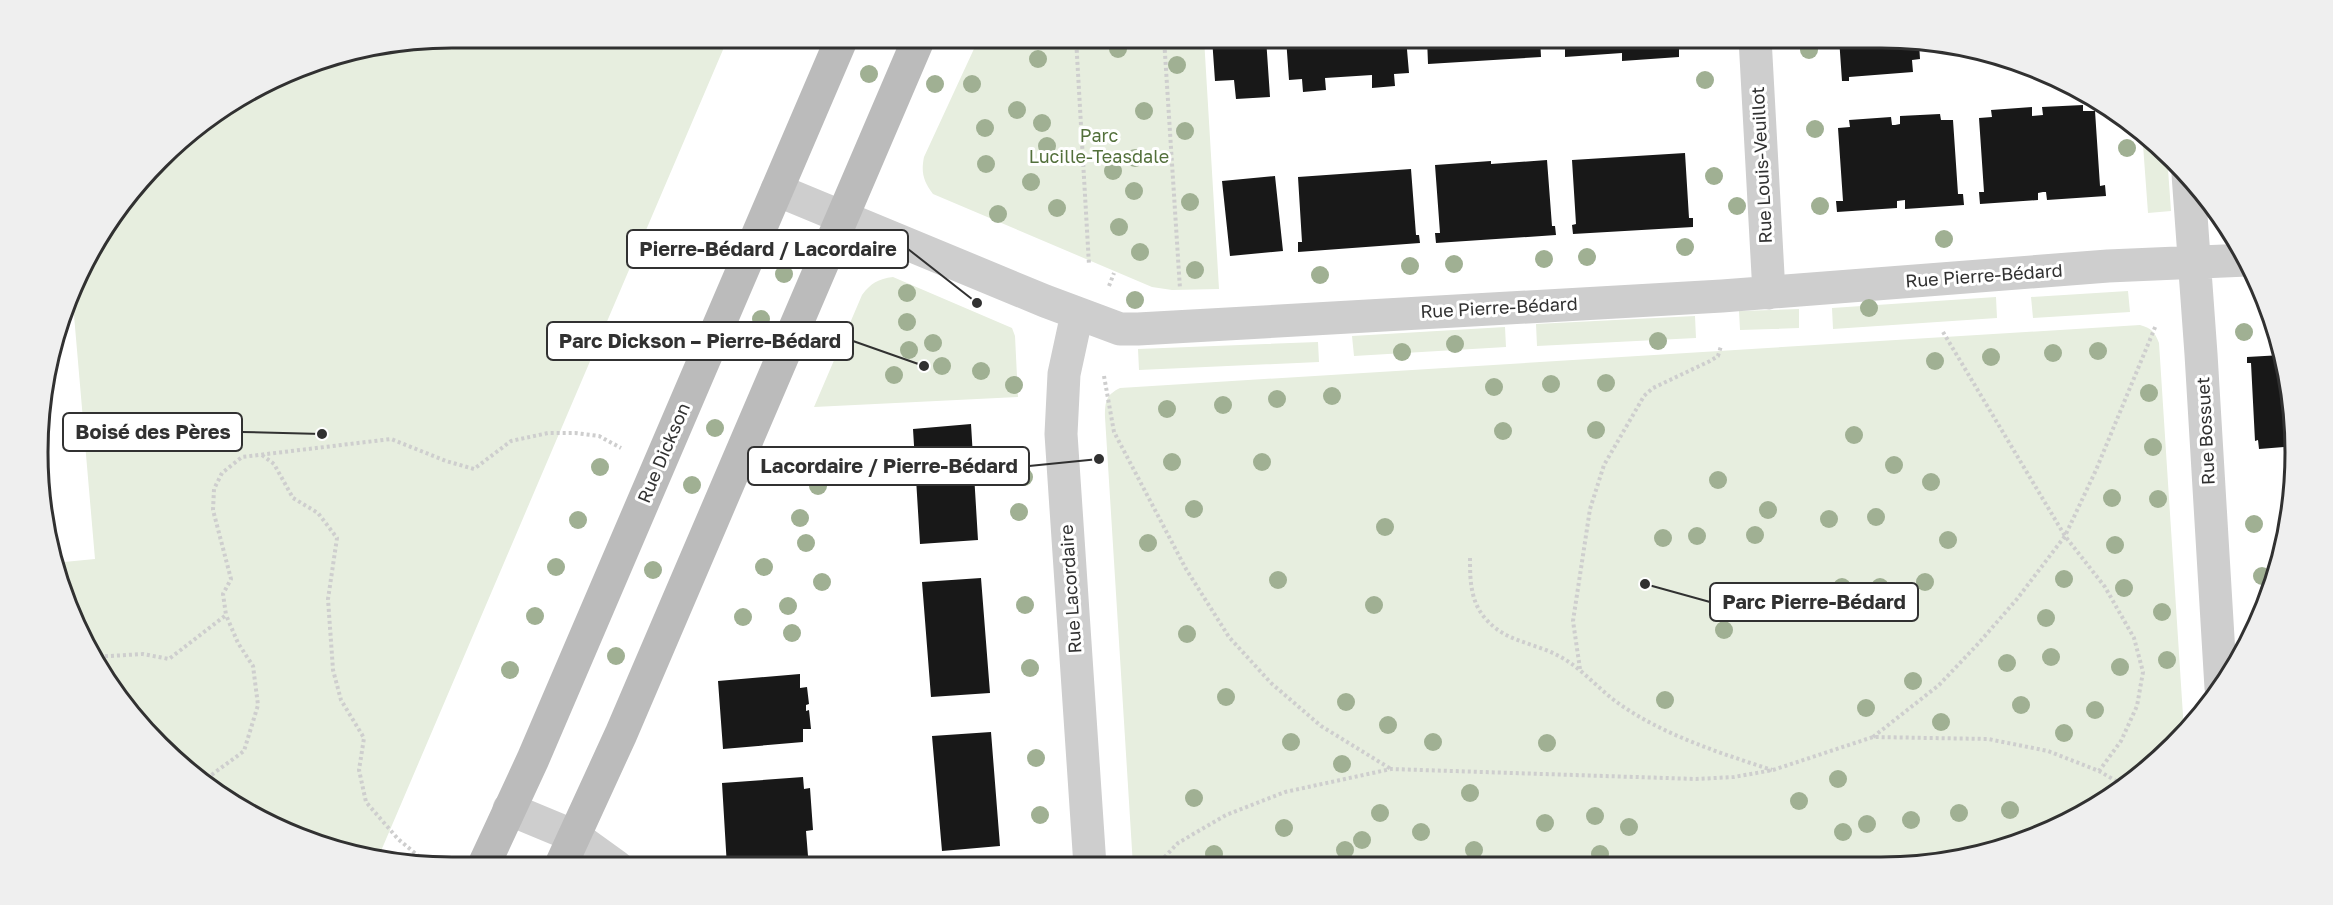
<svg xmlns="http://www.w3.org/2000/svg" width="2333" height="905" viewBox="0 0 2333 905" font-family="'Golos Text',sans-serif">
<rect width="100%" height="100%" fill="#fff"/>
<path fill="#e7eedf" d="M453 38H728L378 858 345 853 269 825 200 782 107 683 69 611 64 594H66L64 562 95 559 72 292 93 245 179 140 245 93 319 60Z
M979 38H1204L1219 289 1172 290 1152 287 933 194C923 181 921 172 924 157Z
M2142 131 2167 155 2171 211 2148 213Z
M893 277 1012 328 1015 336 1018 397 814 407 862 295C871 283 878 279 893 277Z
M2128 291 2130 312 2033 318 2031 297Z
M1996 297 1997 318 1833 329 1832 308Z
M1799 309V328L1740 330 1739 311Z
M1695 316 1696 338 1537 346 1536 324Z
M2140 325C2151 328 2155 332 2159 343L2184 731 2154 764 2064 825 1935 864 1133 866 1105 417C1105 401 1106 395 1120 388Z
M1505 327 1506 347 1354 356 1352 336Z
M1318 342 1319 362 1139 370 1138 349Z"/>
<path fill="#181818" d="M1212 38H1266L1270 97 1236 99 1234 80 1215 81Z
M1286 38H1406L1409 73 1394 74 1395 86 1372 88V75L1325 78 1326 90 1303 92 1302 79 1289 80Z
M1427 38H1540L1541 57 1428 64Z
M1565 38H1679V57L1622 61V53L1565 57Z
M1839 38H1880L1919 43 1920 59 1912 60 1913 72 1849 77V81H1842Z
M2083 105V111H2095L2100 186 2105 185 2106 196 2047 200 2046 192H2043L2038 193V200L1980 204 1979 192H1984L1979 118 1992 117 1991 110 2032 107V116L2043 115 2042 107Z
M1940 114 1941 120H1953L1958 194H1963L1964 205 1905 209V200L1897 201V208L1837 212 1836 201H1843L1838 128 1850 127 1849 120 1891 117 1892 125H1895L1900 124V116Z
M1685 153 1689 218H1693V227L1573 234 1572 225 1576 224 1572 160Z
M1547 160 1552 226H1555L1556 235 1436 243 1435 233H1440L1435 165 1491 161V164Z
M1411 169 1416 235H1419L1420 243 1298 252V242H1302L1298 177Z
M1275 176 1283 251 1230 256 1222 181Z
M2282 355 2292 399 2293 439H2284V447L2259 449 2258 440 2255 441 2251 363H2247V357Z
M971 424 978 540 920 544 913 429Z
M981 578 990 693 931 697 922 582Z
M800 674V688L807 687 809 704 806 705V711L809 710 811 729H803V742L723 749 718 681Z
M991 732 1000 846 942 851 932 736Z
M803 777 804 789 810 788 813 830 806 831 808 856H815L816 867H727L722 783Z"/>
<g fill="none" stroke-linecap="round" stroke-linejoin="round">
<path stroke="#cecece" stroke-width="4" stroke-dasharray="3 3" stroke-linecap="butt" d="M1076 38 1089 265
M1164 38 1180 289
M1109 286 1114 273
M1943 332 2065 536 2105 587 2134 638 2143 672 2137 706 2121 741 2099 771
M1104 376 1114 432 1186 569 1229 637 1271 683 1321 726 1391 769
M262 455 274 464 293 498 318 513 337 538 328 599 333 670 341 700 364 738 359 770 366 802 398 839 428 864
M1470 558C1470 578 1470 601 1485 618 1505 642 1532 642 1557 655 1581 667 1597 688 1618 703 1663 735 1720 753 1772 770
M93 657 143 654 169 659 226 615 223 594 231 579 213 510 214 489 222 473 242 457 391 439 446 461 474 469 511 441 548 433H575L599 436 621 448
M1580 669 1573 621 1590 509 1604 465 1644 396 1653 388 1710 361 1718 356 1721 346
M1873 737 1939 685 1977 645 2017 599 2065 536 2096 470 2156 325
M204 784 210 776 244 751 258 705 253 666 238 643 226 615
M1156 866 1178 843 1226 815 1285 792 1391 769 1696 779 1734 777 1773 770 1873 737 1988 739 2048 751 2099 771 2123 785"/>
<path stroke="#cecece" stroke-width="33" d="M1755 38 1769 293
M2188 174 2201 354 2221 688
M777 190 1045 301 1120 329H1138L1722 296 2108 266 2247 260
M1077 314 1064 374 1061 434 1090 866
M509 809 574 836 617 867"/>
<path stroke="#bbb" stroke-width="33" d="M483 867 533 759 842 38
M560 867 621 734 919 38"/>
</g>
<g fill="#a0b093">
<circle cx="1118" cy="49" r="9"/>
<circle cx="1809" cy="50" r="9"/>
<circle cx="1038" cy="59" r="9"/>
<circle cx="1177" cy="65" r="9"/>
<circle cx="869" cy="74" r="9"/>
<circle cx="1705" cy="80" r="9"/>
<circle cx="935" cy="84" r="9"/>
<circle cx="972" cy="84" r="9"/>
<circle cx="1017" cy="110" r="9"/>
<circle cx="1144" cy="111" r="9"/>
<circle cx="1042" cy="123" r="9"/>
<circle cx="985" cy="128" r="9"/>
<circle cx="1815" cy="129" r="9"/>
<circle cx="1185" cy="131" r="9"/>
<circle cx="1047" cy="146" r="9"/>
<circle cx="2127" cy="148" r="9"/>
<circle cx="1135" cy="158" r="9"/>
<circle cx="986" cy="164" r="9"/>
<circle cx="1113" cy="171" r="9"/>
<circle cx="1714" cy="176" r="9"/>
<circle cx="1031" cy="182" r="9"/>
<circle cx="1134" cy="191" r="9"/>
<circle cx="1190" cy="202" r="9"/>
<circle cx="1737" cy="206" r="9"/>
<circle cx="1820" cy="206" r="9"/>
<circle cx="1057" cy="208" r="9"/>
<circle cx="998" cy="214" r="9"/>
<circle cx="1119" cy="227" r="9"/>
<circle cx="1944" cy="239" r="9"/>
<circle cx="1685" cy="247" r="9"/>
<circle cx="1140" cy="252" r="9"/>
<circle cx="1587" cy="257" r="9"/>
<circle cx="1544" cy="259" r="9"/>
<circle cx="1454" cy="264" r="9"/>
<circle cx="1410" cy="266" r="9"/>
<circle cx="1195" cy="270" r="9"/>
<circle cx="784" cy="274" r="9"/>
<circle cx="1320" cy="275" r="9"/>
<circle cx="907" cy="293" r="9"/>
<circle cx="1135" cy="300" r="9"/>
<circle cx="1869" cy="308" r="9"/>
<circle cx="761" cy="319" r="9"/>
<circle cx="907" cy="322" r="9"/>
<circle cx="2244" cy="332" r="9"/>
<circle cx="1658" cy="341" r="9"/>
<circle cx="933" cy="343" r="9"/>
<circle cx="1455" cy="344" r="9"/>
<circle cx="909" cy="350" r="9"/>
<circle cx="2098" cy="351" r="9"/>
<circle cx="1402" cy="352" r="9"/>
<circle cx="2053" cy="353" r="9"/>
<circle cx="1991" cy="357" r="9"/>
<circle cx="1935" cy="361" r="9"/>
<circle cx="942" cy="366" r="9"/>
<circle cx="981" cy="371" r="9"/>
<circle cx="894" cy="375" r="9"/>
<circle cx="1606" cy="383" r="9"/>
<circle cx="1551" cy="384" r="9"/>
<circle cx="1014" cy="385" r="9"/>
<circle cx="1494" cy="387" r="9"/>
<circle cx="2149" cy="393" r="9"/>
<circle cx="1332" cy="396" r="9"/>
<circle cx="1277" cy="399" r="9"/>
<circle cx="1223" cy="405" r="9"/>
<circle cx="1167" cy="409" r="9"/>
<circle cx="715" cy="428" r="9"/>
<circle cx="1596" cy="430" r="9"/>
<circle cx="1503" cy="431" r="9"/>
<circle cx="1854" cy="435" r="9"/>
<circle cx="2153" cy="447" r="9"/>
<circle cx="1172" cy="462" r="9"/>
<circle cx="1262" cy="462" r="9"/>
<circle cx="1894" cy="465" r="9"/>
<circle cx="600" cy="467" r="9"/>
<circle cx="1024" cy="477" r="9"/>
<circle cx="1718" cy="480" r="9"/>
<circle cx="1931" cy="482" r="9"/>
<circle cx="692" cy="485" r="9"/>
<circle cx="818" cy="486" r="9"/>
<circle cx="2112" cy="498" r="9"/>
<circle cx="2158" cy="499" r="9"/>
<circle cx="1194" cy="509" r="9"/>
<circle cx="1768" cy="510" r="9"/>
<circle cx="1019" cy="512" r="9"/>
<circle cx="1876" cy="517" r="9"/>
<circle cx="800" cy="518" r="9"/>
<circle cx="1829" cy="519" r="9"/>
<circle cx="578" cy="520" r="9"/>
<circle cx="2254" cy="524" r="9"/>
<circle cx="1385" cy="527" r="9"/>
<circle cx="1755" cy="535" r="9"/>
<circle cx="1697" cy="536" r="9"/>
<circle cx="1663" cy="538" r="9"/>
<circle cx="1948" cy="540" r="9"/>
<circle cx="806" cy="543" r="9"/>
<circle cx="1148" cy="543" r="9"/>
<circle cx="2115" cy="545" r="9"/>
<circle cx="556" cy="567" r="9"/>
<circle cx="764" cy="567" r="9"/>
<circle cx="653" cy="570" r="9"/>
<circle cx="2262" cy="576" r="9"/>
<circle cx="2064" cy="579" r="9"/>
<circle cx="1278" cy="580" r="9"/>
<circle cx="822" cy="582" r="9"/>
<circle cx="1925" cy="582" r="9"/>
<circle cx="1842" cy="587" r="9"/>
<circle cx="1880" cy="587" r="9"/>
<circle cx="2124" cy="588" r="9"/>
<circle cx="1025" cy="605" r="9"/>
<circle cx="1374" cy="605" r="9"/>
<circle cx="788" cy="606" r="9"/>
<circle cx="2162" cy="612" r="9"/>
<circle cx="535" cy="616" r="9"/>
<circle cx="743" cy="617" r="9"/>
<circle cx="2046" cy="618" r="9"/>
<circle cx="1724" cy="630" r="9"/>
<circle cx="792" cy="633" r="9"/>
<circle cx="1187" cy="634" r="9"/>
<circle cx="616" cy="656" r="9"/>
<circle cx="2051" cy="657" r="9"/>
<circle cx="2167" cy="660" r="9"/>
<circle cx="2007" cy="663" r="9"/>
<circle cx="2120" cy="667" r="9"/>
<circle cx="1030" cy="668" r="9"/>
<circle cx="510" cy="670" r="9"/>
<circle cx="1913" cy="681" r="9"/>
<circle cx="1226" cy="697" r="9"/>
<circle cx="1665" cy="700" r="9"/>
<circle cx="1346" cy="702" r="9"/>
<circle cx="2021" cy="705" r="9"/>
<circle cx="1866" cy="708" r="9"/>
<circle cx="2095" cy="710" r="9"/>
<circle cx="1941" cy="722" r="9"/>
<circle cx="1388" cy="725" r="9"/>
<circle cx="2064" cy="733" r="9"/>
<circle cx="1291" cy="742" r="9"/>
<circle cx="1433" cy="742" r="9"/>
<circle cx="1547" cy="743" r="9"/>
<circle cx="1036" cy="758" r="9"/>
<circle cx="1342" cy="764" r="9"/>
<circle cx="1838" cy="779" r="9"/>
<circle cx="1470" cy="793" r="9"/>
<circle cx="1194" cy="798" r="9"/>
<circle cx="1799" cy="801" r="9"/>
<circle cx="2010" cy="810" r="9"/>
<circle cx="1380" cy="813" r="9"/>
<circle cx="1959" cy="813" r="9"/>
<circle cx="1040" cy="815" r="9"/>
<circle cx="1595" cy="816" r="9"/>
<circle cx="1911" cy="820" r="9"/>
<circle cx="1545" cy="823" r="9"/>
<circle cx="1867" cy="824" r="9"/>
<circle cx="1629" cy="827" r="9"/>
<circle cx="1284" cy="828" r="9"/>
<circle cx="1421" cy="832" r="9"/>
<circle cx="1843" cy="832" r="9"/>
<circle cx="1362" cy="840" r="9"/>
<circle cx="1345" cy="850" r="9"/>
<circle cx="1474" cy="850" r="9"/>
<circle cx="1214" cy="854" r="9"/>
<circle cx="1600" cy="854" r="9"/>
</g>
<g text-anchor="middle" stroke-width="6" stroke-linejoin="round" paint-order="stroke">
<g font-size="18" fill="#53703b" stroke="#fff">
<text x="1099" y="142">Parc<tspan x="1099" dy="21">Lucille-Teasdale</tspan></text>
</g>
<g font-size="18" fill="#313131" stroke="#fff">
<text transform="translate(1762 165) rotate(-93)" y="6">Rue Louis-Veuillot</text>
<text transform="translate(1984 276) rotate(-4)" y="6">Rue Pierre-Bédard</text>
<text transform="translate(1499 308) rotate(-3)" y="6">Rue Pierre-Bédard</text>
<text transform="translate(2206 431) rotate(-93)" y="6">Rue Bossuet</text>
<text transform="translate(664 453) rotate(-67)" y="6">Rue Dickson</text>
<text transform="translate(1071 589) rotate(-94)" y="6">Rue Lacordaire</text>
</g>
</g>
<path d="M0 0H2333V905H0ZM452 48H1881A404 404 0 0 1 2285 452V453A404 404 0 0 1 1881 857H452A404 404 0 0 1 48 453V452A404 404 0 0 1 452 48Z" fill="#efefef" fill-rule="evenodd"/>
<path fill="none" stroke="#313131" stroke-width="3" d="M452 48H1881A404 404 0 0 1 2285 452V453A404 404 0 0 1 1881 857H452A404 404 0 0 1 48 453V452A404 404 0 0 1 452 48Z"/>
<path fill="none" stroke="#313131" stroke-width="2" d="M977 303L908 249M924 366L853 341M322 434L242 432M1099 459L1029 466M1645 584L1710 602"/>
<g fill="#313131" stroke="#fff" stroke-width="2">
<circle cx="977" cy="303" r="6"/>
<circle cx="924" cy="366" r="6"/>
<circle cx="322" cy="434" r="6"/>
<circle cx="1099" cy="459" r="6"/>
<circle cx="1645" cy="584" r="6"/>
</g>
<g fill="#fff" stroke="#313131" stroke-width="2">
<rect x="627" y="230" width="281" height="38" rx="6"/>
<rect x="547" y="322" width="306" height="38" rx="6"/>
<rect x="63" y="413" width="179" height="38" rx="6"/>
<rect x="748" y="447" width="281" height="38" rx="6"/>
<rect x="1710" y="583" width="208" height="38" rx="6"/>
</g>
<g font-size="20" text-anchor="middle" font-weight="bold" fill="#313131">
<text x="768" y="256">Pierre-Bédard / Lacordaire</text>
<text x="700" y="348">Parc Dickson – Pierre-Bédard</text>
<text x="153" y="439">Boisé des Pères</text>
<text x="889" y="473">Lacordaire / Pierre-Bédard</text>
<text x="1814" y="609">Parc Pierre-Bédard</text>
</g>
</svg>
